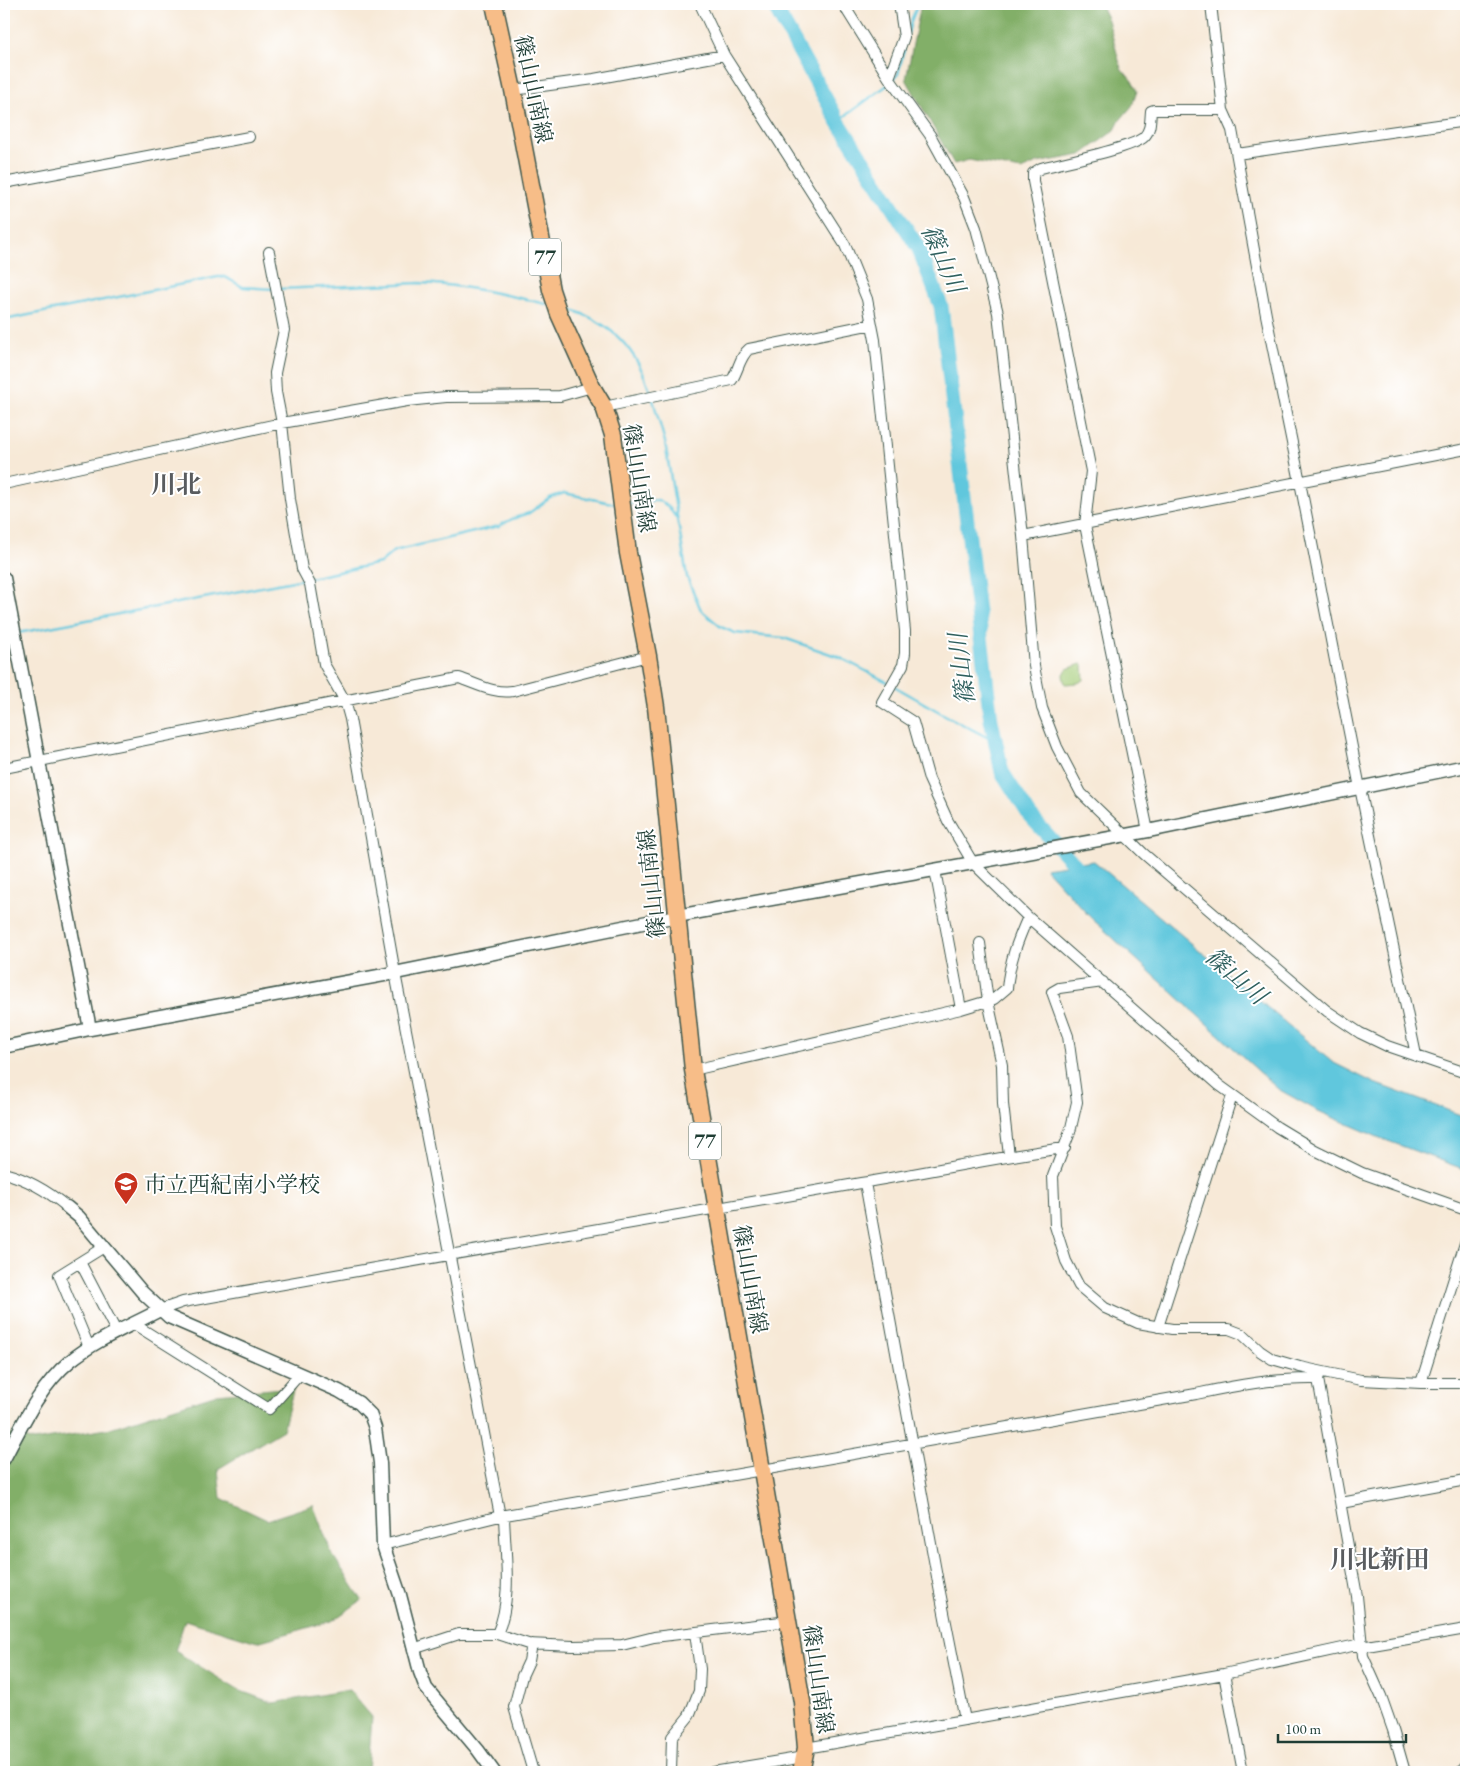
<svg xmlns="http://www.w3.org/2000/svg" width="1470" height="1776" viewBox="0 0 1470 1776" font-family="'EB Garamond','Noto Serif JP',serif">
<rect width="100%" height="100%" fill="#fff"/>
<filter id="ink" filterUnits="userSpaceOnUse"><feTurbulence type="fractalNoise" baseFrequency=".02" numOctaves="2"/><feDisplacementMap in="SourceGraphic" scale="10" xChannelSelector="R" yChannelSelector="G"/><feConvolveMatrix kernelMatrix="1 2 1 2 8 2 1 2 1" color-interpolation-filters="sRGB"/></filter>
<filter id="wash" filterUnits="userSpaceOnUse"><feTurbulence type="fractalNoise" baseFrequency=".0096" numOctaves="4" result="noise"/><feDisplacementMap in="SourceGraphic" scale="20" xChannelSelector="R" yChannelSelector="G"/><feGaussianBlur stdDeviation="1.12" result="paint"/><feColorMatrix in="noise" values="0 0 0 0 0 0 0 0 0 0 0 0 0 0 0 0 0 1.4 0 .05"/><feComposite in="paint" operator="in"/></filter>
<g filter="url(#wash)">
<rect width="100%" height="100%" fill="#f7e9d7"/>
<path fill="#a3cb76" stroke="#618455" d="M1081 664 1083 665 1084 680 1078 683 1065 684 1063 676 1067 669Z"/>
<path fill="#82af67" stroke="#50764e" d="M921 4H1100L1108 20 1121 68 1132 81 1137 91 1132 106 1120 120 1115 130 1081 155 1037 163 1021 170 969 160 954 164 906 79Z
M294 1387 283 1430 218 1469 221 1498 267 1520 313 1505 332 1554 362 1600 332 1621 257 1642 185 1620 175 1651 238 1690 273 1703 349 1690 372 1717 368 1772H4V1432L34 1441 107 1429 217 1394Z"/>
<path fill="#60c7dd" stroke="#408288" d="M1094 861 1332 1062 1374 1083 1466 1117V1170L1380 1138 1316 1110 1278 1089 1089 916 1045 868Z"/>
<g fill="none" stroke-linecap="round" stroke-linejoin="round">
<path stroke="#60c7dd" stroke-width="2.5" d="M908 33 911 21 918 4
M893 80 898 74 904 50
M838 121 889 84
M278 289 420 283C463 285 504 294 546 304
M566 308C612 322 638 350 651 395
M4 320 218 277H225L243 287 273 289
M653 400 665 442 687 577 701 610 721 627 735 633 784 638 839 657 889 683
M626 504 658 500 669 507 678 521
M310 578 380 563 394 551 499 526 512 519 529 513 550 498 564 493 616 504
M18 633 304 579
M894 686 943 714 996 742"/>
<path stroke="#60c7dd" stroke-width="15" d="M773 4 838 121 919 249 941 306 991 720 1002 772 1030 816 1087 878"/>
</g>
</g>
<g filter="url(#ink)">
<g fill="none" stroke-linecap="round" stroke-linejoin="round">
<defs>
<path id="minor" d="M700 4 724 55 845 245 867 299 875 340 905 631V653L903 665 882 702 913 722 929 779 948 821 973 863 1028 917 1219 1085 1277 1127 1315 1150 1362 1173 1466 1210
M843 4 889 78 930 135 964 197 976 228 998 313 1023 536 1034 666 1042 708 1057 747 1081 793 1144 854 1327 1011 1360 1033 1387 1046 1466 1073
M1211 4 1223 110 1232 130 1266 315 1300 482 1360 788 1416 1055
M889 78 904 37 899 4
M513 90 594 79 724 55
M1237 154 1466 121
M4 183 249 137
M269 252 284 330 275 373 276 392 282 423 290 499 302 569 310 584 324 664 345 701 350 719 395 973 500 1516
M604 407 732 380C738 371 740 356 749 349L872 324
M4 484 282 423 407 401 446 397 560 396 592 387
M1023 536 1466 449
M4 768 459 678C477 684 494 694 513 691L648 656
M1148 831 1085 525 1091 471 1033 181V173L1041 168C1060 163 1133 148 1144 137 1151 130 1150 121 1151 111L1154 110H1223
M935 870 961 1009
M980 943 988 1001 1002 1065 1003 1104 1009 1156
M1103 982 1059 988 1052 992 1068 1036 1077 1102 1070 1132 1053 1176 1055 1226 1066 1261 1079 1286 1105 1308 1138 1323 1172 1329H1229L1242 1334 1260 1351 1272 1359 1300 1367 1361 1380 1421 1383H1466
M693 1070 961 1009 994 999 1007 988C1010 960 1017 942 1028 917
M4 1173C27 1179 49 1192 67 1207
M865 1183 938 1582 965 1720
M80 1262 117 1333
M160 1310 183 1302C409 1262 635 1221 861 1183 929 1172 996 1157 1065 1148
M134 1324 269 1409 300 1374
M1158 1327 1232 1096
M89 1347 59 1275 104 1247
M1320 1373 1318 1379 1357 1596 1363 1656 1381 1696 1393 1730 1405 1772
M1421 1383 1466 1240
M1341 1503 1466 1480
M383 1545 500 1516 1196 1394C1237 1385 1276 1378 1318 1379
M497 1634C513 1598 505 1555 504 1516
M532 1644 529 1661 522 1676 514 1707 533 1772
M1361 1647 1466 1629
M413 1649 459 1634H497L528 1644 573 1646 622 1645 654 1637 789 1621
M1224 1674 1243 1772
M806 1748 1224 1674 1361 1644
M671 1772 672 1737 689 1716 699 1691 700 1669 695 1633
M713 1772 804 1757
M1461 1772 1466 1766"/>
<path id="tertiary" d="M4 578 90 1029
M4 1047 90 1029 395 973 677 916 973 863 1148 831 1466 766
M67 1207 79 1217 143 1293 169 1317 339 1391 359 1403 370 1414 375 1428 380 1463 383 1545 400 1595 420 1672 426 1688 478 1750 494 1772
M4 1459C22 1425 40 1386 70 1361 97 1339 130 1326 160 1310"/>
<path id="primary" d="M494 4 513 90 551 290 559 314 592 387 604 407 613 435 628 553 648 656 656 707 693 1070 802 1702 806 1748 801 1772"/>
</defs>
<use href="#minor" stroke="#3f574c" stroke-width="12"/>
<use href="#tertiary" stroke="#3f574c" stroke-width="15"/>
<use href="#primary" stroke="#3f574c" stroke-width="19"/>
<use href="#minor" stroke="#fff" stroke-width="10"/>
<use href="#tertiary" stroke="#fff" stroke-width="12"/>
<use href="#primary" stroke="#f7bd88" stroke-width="16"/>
</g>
</g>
<defs>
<symbol id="school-pin" viewBox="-11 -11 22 30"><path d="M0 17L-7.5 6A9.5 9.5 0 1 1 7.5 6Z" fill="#c8321e" stroke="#fff"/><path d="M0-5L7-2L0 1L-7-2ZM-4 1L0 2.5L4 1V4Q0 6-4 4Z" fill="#fff"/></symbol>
</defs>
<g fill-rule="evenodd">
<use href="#school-pin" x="112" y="1170" width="28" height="38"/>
</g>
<g text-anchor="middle" stroke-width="4" stroke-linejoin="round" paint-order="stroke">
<g fill="#fff" stroke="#627771" stroke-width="1">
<rect x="529" y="238.5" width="32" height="37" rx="4"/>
<rect x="689" y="1122.5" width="32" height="37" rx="4"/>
</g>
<g font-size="21" font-weight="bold" fill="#1f3d34">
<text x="545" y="264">77</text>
<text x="705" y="1148">77</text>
</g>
<g font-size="22" fill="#1f3d34" stroke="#fff">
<text transform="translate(534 89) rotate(78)" y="8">篠山山南線</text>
<text transform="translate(640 478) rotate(81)" y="8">篠山山南線</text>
<text transform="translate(651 884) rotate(-96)" y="8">篠山山南線</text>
<text transform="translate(751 1279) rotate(80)" y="8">篠山山南線</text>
<text transform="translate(819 1679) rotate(82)" y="8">篠山山南線</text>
</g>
<g font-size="22" fill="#1f3d34" stroke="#fff" text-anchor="start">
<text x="144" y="1192">市立西紀南小学校</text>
</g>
<g font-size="24" font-style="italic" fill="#2f605e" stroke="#fff">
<text transform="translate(943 259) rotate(66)" y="8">篠山川</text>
<text transform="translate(962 669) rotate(-97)" y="8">篠山川</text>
<text transform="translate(1236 976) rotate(41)" y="8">篠山川</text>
</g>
<g font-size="25" font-weight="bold" fill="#595c5f" stroke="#fff">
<text x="176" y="493">川北</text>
<text x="1380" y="1568">川北新田</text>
</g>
</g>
<rect width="1470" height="1776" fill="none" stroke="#fff" stroke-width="20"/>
<path d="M1278 1734v8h128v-8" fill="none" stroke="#1f3d34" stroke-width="2.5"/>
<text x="1285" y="1734" font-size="15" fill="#1f3d34" stroke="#ffffff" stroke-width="4" paint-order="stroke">100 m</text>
</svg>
